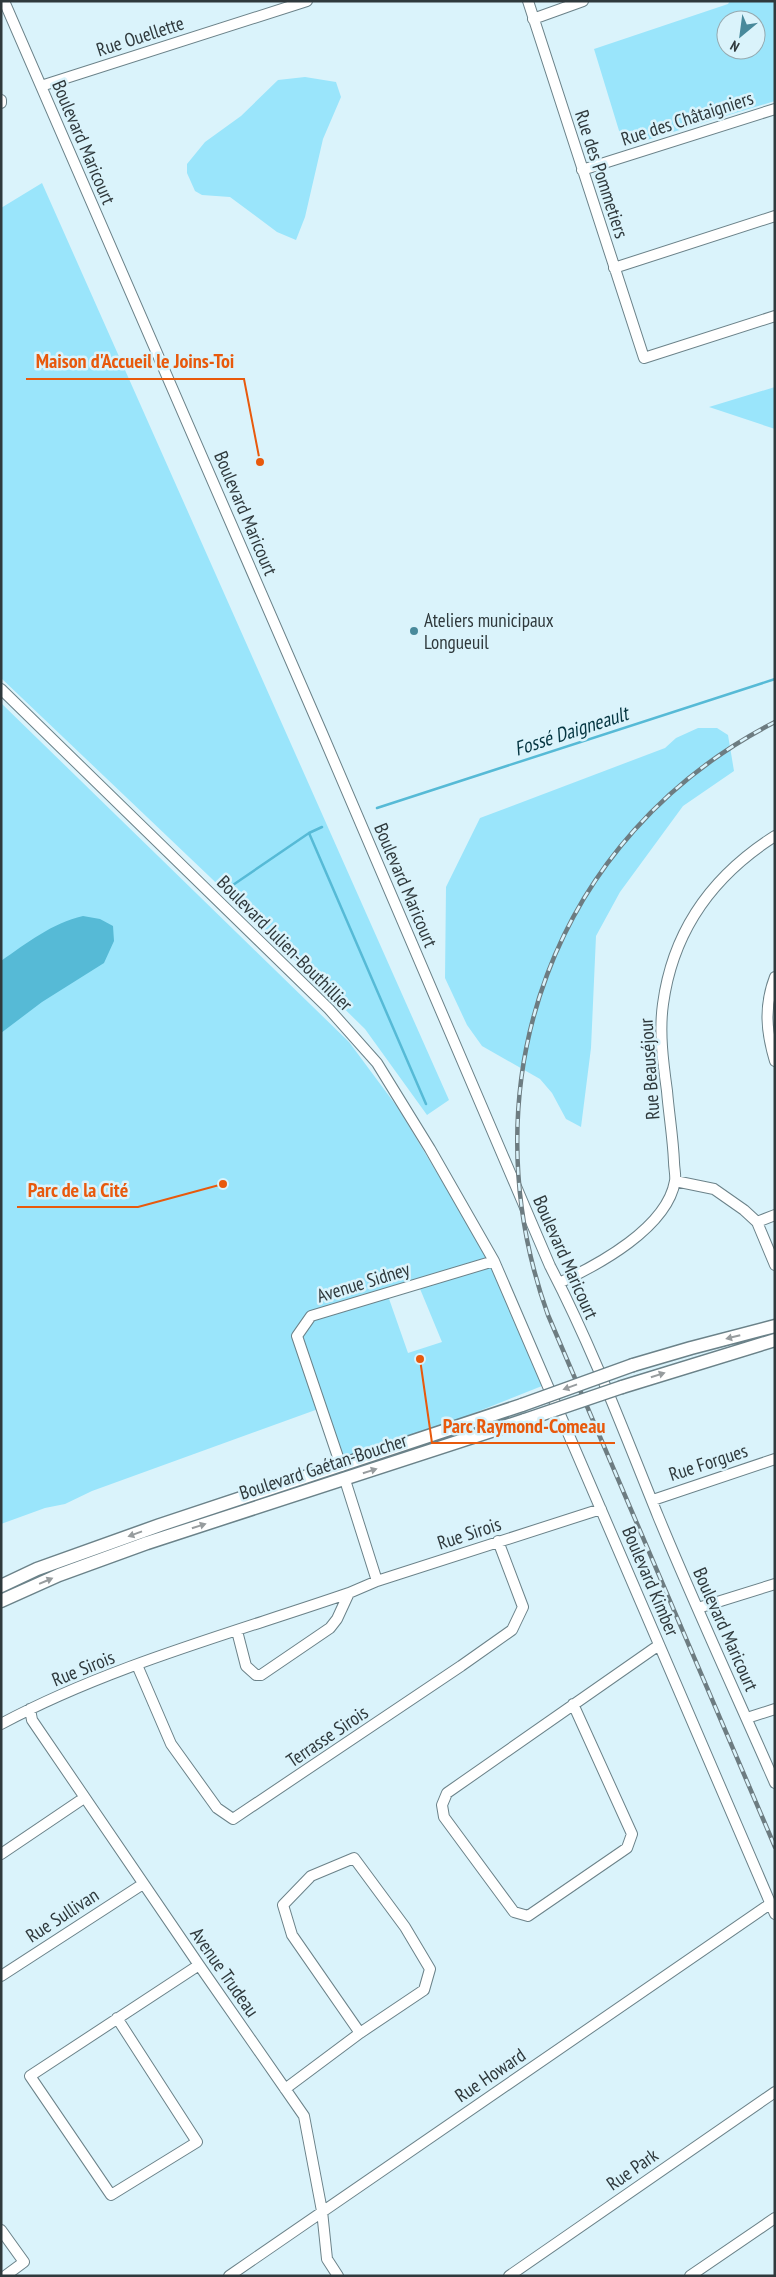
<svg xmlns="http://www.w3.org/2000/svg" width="776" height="2277" viewBox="0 0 776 2277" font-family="'PT Sans Narrow',sans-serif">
<rect width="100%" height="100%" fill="#daf3fb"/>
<path fill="#9ae5fb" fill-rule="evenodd" d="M730 1H775V101L624 147 594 49 728 4ZM726 20H756V50H726Z
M305 77 336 82 341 97 323 139 305 217 296 240 277 232 230 197 202 195 195 191 187 173V164L205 142 241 116 278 80Z
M42 183 449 1100 427 1115 365 1029 210 877 1 678V208Z
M775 387V429L709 407Z
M1 703 349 1042 398 1108 490 1261 387 1293 408 1353 442 1342 418 1284 494 1261 547 1384 341 1466 321 1408 92 1491 65 1504 45 1508 1 1524Z
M698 728H717L728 735 734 771 683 806 620 892 596 936 591 1048 581 1127 566 1119 552 1093 540 1079 482 1046 467 1025 445 978 446 887 480 818 665 748 676 738Z"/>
<path fill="#56bad6" d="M83 916 100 919 113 926 114 941 104 963 42 1002 1 1033V961C27 943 52 923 83 916Z"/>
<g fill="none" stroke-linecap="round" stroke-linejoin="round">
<path stroke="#56bad6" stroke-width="2.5" d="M377 808 775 679
M322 827 309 833 426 1104
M230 887 309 833"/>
<defs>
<path id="minor" d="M4 1 322 733 550 1266C592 1347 624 1432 658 1516 695 1606 736 1694 775 1783
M528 1 644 358 775 316
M533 19 583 1
M41 86 307 1
M1 100V103
M582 170 775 109
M614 268 775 216
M1 689 329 1009 377 1063 430 1149 494 1261 775 1914
M775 977C764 1006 766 1031 775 1061
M675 1181 714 1189 744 1210 757 1222 775 1265
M757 1222 775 1215
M559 1283C598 1265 667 1228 675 1181 676 1176 674 1168 674 1162 673 1138 669 1115 667 1091 663 1062 659 1032 663 1004 673 930 712 876 775 836
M341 1466 297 1336 311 1316 494 1261
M345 1480 377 1581
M653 1500 775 1459
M698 1608 775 1584
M237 1631 246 1666 256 1675H261L330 1628 337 1619 349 1593
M137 1665 171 1744 217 1808 233 1819 461 1666 512 1630 523 1607 498 1541
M573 1704 632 1834 627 1848 528 1916 514 1912 444 1817 442 1805 447 1793 659 1645
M30 1709 32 1720 199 1965 304 2116 322 2211 327 2259 338 2276
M747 1718 775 1709
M1 1724C109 1666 233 1633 349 1593L377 1581 601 1509
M1 1854 84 1798
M1 1976 143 1884
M117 2018 197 2142 111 2195 30 2076 199 1965
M285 2089 360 2033 424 1990 430 1969 405 1927 354 1858 311 1876 283 1905 292 1935 360 2033
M1 2230 24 2262 5 2276
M229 2276 770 1904
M509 2276 775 2092
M690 2276 775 2218"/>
<path id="major" d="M633 1365 691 1348 775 1326
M622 1387 775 1340
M1 1586 37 1569 160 1525 522 1405
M1 1601 59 1575 147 1543 525 1420"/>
</defs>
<use href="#minor" stroke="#6b8289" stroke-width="12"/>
<use href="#major" stroke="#6b8289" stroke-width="15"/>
<use href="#minor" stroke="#fff" stroke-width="10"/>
<use href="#major" stroke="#fff" stroke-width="12"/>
<defs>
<path id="rail" d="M775 722C553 836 465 1084 548 1315L775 1847"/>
</defs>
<use href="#rail" stroke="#6d7c81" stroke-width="4.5"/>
<use href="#rail" stroke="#daf3fb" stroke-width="2.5" stroke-dasharray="8" stroke-linecap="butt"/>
<defs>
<path id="major-bridge" d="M522 1405 633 1365
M525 1420 622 1387"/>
</defs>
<use href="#major-bridge" stroke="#6b8289" stroke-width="15" stroke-linecap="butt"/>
<use href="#major-bridge" stroke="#fff" stroke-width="12"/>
</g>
<defs><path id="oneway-solid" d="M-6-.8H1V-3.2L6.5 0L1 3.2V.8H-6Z" transform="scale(1.25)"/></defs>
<g fill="#979c9e">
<use href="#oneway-solid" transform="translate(733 1337) rotate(166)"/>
<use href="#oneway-solid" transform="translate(658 1375) rotate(-18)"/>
<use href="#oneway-solid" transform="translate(570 1387) rotate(160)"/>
<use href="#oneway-solid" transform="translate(370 1471) rotate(-18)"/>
<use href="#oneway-solid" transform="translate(199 1526) rotate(-18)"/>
<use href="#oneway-solid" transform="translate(135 1534) rotate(160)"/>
<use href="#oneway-solid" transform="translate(46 1581) rotate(-23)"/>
</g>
<circle fill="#48899b" stroke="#daf3fb" stroke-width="2" cx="414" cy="631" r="5"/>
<g text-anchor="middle" stroke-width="5" stroke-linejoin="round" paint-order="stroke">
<g font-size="19" fill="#2f393c" stroke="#daf3fb">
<text transform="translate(140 36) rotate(-18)" y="7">Rue Ouellette</text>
<text transform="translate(687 118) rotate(-18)" y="7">Rue des Châtaigniers</text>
<text transform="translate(84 142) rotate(67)" y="7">Boulevard Maricourt</text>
<text transform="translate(602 174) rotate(72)" y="7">Rue des Pommetiers</text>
<text transform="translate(246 513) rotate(67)" y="7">Boulevard Maricourt</text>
<text transform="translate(406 885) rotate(67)" y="7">Boulevard Maricourt</text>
<text transform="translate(285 943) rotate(45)" y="7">Boulevard Julien-Bouthillier</text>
<text transform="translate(649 1069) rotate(-94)" y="7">Rue Beauséjour</text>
<text transform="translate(566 1257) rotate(66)" y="7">Boulevard Maricourt</text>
<text transform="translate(363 1282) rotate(-17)" y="7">Avenue Sidney</text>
<text transform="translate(708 1462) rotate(-18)" y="7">Rue Forgues</text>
<text transform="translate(323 1466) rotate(-18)" y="7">Boulevard Gaétan-Boucher</text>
<text transform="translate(469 1533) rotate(-18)" y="7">Rue Sirois</text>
<text transform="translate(651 1581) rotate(67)" y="7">Boulevard Kimber</text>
<text transform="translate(726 1629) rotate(66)" y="7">Boulevard Maricourt</text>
<text transform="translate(83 1668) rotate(-22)" y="7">Rue Sirois</text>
<text transform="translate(327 1736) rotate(-34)" y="7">Terrasse Sirois</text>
<text transform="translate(62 1915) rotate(-33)" y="7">Rue Sullivan</text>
<text transform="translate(225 1972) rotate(55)" y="7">Avenue Trudeau</text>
<text transform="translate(490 2075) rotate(-34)" y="7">Rue Howard</text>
<text transform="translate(632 2169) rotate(-35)" y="7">Rue Park</text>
</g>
<g font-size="19" fill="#2f393c" stroke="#daf3fb" text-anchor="start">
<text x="424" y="627">Ateliers municipaux<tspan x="424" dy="22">Longueuil</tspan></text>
</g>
<g font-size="20" font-style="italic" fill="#043541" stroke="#daf3fb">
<text transform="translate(571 731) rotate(-18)" y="7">Fossé Daigneault</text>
</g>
</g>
<path fill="none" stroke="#e8590c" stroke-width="2" d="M260 462L244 379H26M223 1184L138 1207H17M420 1359L432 1443H615"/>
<g fill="#e8590c" stroke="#daf3fb" stroke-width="2">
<circle cx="260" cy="462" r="5"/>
<circle cx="223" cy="1184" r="5"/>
<circle cx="420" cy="1359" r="5"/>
</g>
<g font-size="20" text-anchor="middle" font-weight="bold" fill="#e8590c" stroke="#daf3fb" stroke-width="5" stroke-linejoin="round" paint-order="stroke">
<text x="135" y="368">Maison d'Accueil le Joins-Toi</text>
<text x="78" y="1197">Parc de la Cité</text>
<text x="524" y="1433">Parc Raymond-Comeau</text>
</g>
<rect width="776" height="2277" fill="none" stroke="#2f393c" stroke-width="5"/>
<g transform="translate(741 35) rotate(209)"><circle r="24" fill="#daf3fb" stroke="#96a9af"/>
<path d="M0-4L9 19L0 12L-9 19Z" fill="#48899b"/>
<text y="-8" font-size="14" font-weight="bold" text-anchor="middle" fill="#2f393c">N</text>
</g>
</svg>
